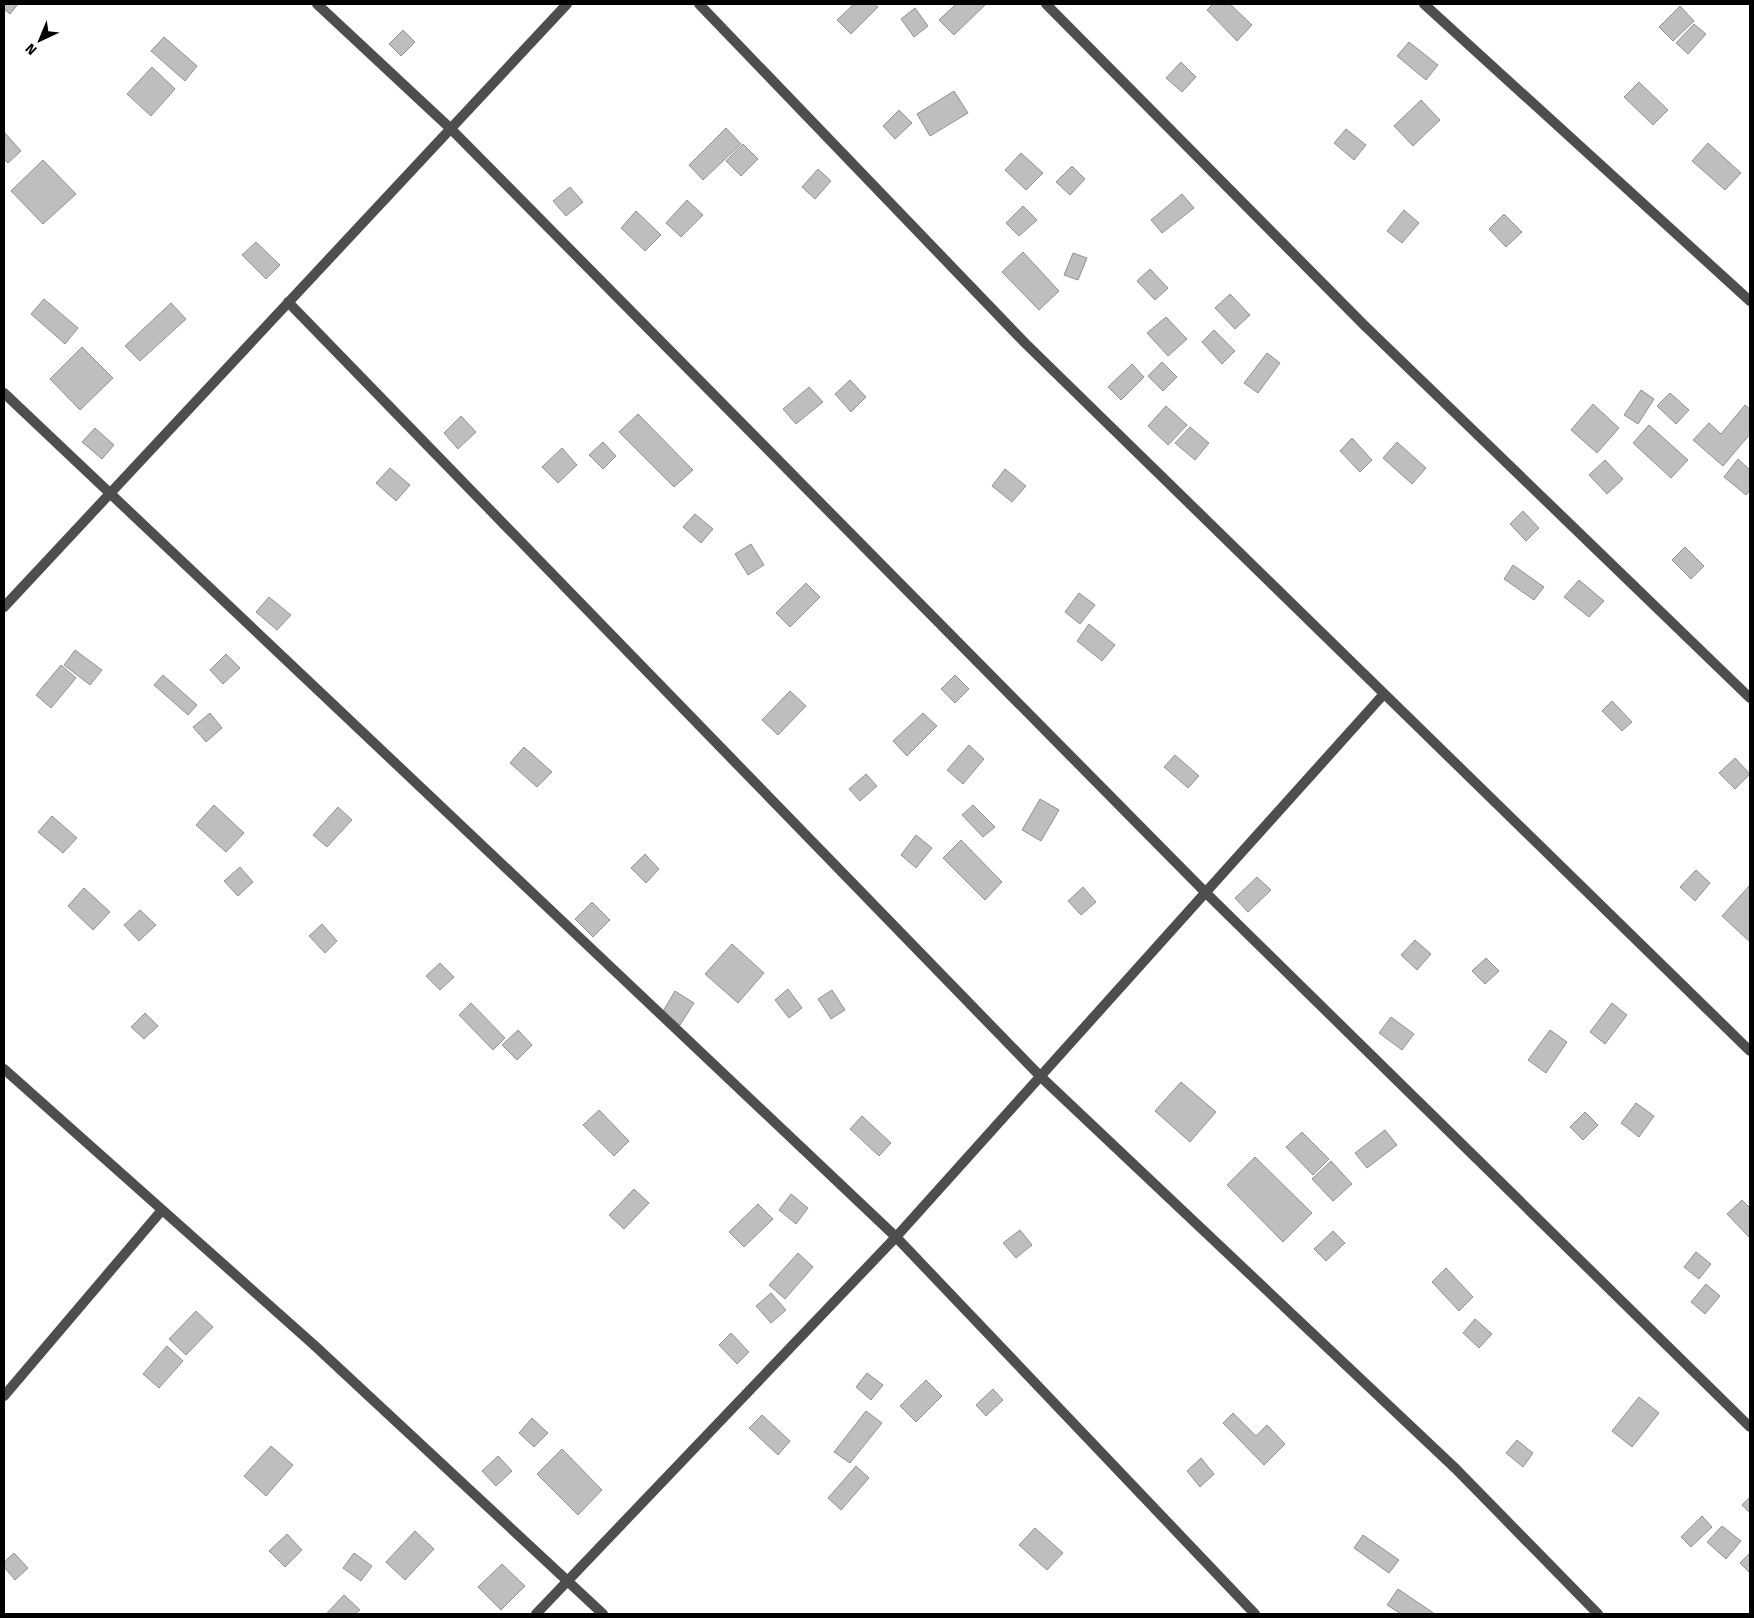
<svg xmlns="http://www.w3.org/2000/svg" width="1754" height="1618" viewBox="0 0 1754 1618" font-family="'Fira Sans',sans-serif">
<rect width="100%" height="100%" fill="#fff"/>
<path fill="#bebebe" stroke="#929292" d="M4 4H18L10 14 4 9Z
M854 4H874L878 7 851 34 837 20Z
M956 4H986L954 35 939 20Z
M1213 4H1230L1252 25 1237 41 1207 10Z
M1680 6 1694 21 1673 41 1659 27Z
M915 8 928 26 914 37 901 19Z
M1694 24 1706 34 1688 54 1676 43Z
M403 30 415 42 401 56 389 44Z
M164 37 197 66 185 81 151 51Z
M1409 42 1438 65 1426 80 1397 56Z
M1181 62 1196 77 1182 92 1166 78Z
M152 67 175 89 151 116 127 94Z
M1639 82 1668 110 1653 125 1624 97Z
M954 91 968 113 930 136 917 114Z
M1421 100 1440 120 1413 146 1394 126Z
M899 110 912 123 895 139 883 126Z
M726 128 741 144 703 180 689 165Z
M1346 129 1366 145 1354 160 1334 143Z
M4 132 21 151 8 163 4 159Z
M1708 143 1741 173 1725 190 1692 161Z
M743 144 758 159 741 176 726 161Z
M1021 153 1043 173 1026 190 1005 170Z
M43 160 76 194 43 224 11 191Z
M1072 166 1085 179 1070 195 1056 182Z
M818 169 831 181 815 199 802 187Z
M570 187 583 202 566 216 553 201Z
M1182 194 1194 208 1162 233 1151 220Z
M687 200 703 215 681 237 666 223Z
M1023 206 1037 220 1019 236 1006 223Z
M1404 210 1419 223 1402 243 1387 231Z
M636 211 661 235 645 251 621 228Z
M1504 214 1522 232 1506 247 1489 229Z
M256 242 280 265 266 279 242 255Z
M1023 252 1059 291 1039 310 1002 272Z
M1073 253 1087 258 1078 280 1064 275Z
M1150 269 1168 288 1155 300 1137 281Z
M1230 294 1250 315 1235 329 1215 308Z
M44 299 78 328 65 344 31 314Z
M171 303 186 319 140 361 125 346Z
M1166 317 1187 339 1168 356 1147 333Z
M1214 330 1235 351 1222 364 1202 342Z
M82 347 113 378 80 410 50 379Z
M1267 353 1280 363 1258 393 1244 383Z
M1162 362 1177 377 1163 391 1148 376Z
M1132 364 1144 377 1121 400 1108 387Z
M850 380 866 397 851 412 835 394Z
M809 387 823 402 796 424 783 409Z
M1641 390 1654 399 1638 424 1624 415Z
M1670 393 1689 410 1676 424 1657 406Z
M1593 404 1619 428 1597 453 1571 430Z
M1745 405 1750 409V434L1723 466 1693 440 1709 423 1721 434Z
M1166 406 1187 425 1168 445 1148 426Z
M638 414 693 470 674 487 619 432Z
M461 416 476 432 458 449 444 433Z
M1649 425 1688 460 1671 478 1633 443Z
M1190 427 1209 443 1195 460 1175 443Z
M95 428 114 445 102 459 82 442Z
M1352 438 1372 460 1360 472 1340 451Z
M603 442 616 456 603 469 589 455Z
M1397 442 1426 468 1412 484 1383 458Z
M562 448 577 465 558 483 542 467Z
M1738 459 1750 470V490L1746 495 1724 477Z
M1605 460 1623 479 1607 494 1589 475Z
M390 468 410 485 396 501 376 483Z
M1005 469 1026 486 1012 502 992 486Z
M1523 511 1539 528 1526 541 1510 524Z
M695 514 713 529 701 543 683 527Z
M751 544 764 565 748 575 735 554Z
M1685 547 1704 566 1691 579 1672 560Z
M1513 565 1544 587 1534 600 1504 579Z
M1579 580 1604 601 1589 617 1564 597Z
M806 583 820 597 790 627 776 613Z
M1079 593 1095 605 1080 624 1065 612Z
M269 597 291 615 277 630 256 612Z
M1089 624 1115 645 1102 661 1077 641Z
M75 650 102 670 90 685 64 665Z
M226 654 240 668 223 684 210 670Z
M61 665 76 678 51 708 36 695Z
M163 675 197 705 188 715 154 685Z
M955 675 969 689 955 703 941 689Z
M790 691 806 706 778 735 762 720Z
M1612 701 1632 722 1622 731 1602 711Z
M210 713 222 728 206 742 193 727Z
M923 713 937 726 907 756 893 741Z
M969 745 984 759 963 784 947 770Z
M524 747 552 772 537 787 510 763Z
M1175 755 1199 776 1188 788 1164 767Z
M1735 758 1750 774 1735 789 1719 773Z
M866 774 877 786 860 801 849 789Z
M1040 799 1059 810 1041 841 1022 830Z
M214 805 244 833 226 852 196 825Z
M973 805 995 827 983 837 962 815Z
M338 807 352 820 327 847 313 835Z
M52 816 77 838 63 853 38 832Z
M916 835 932 848 916 868 901 855Z
M961 840 1002 882 985 900 943 858Z
M645 854 659 869 646 883 631 868Z
M240 867 253 882 238 896 224 881Z
M1696 870 1710 883 1695 901 1680 887Z
M1257 877 1271 890 1248 912 1235 898Z
M1750 885V942L1722 916Z
M1083 887 1096 902 1081 915 1068 901Z
M84 888 110 912 93 930 68 906Z
M592 902 610 920 593 937 575 919Z
M140 910 156 925 139 941 124 925Z
M322 924 337 941 325 953 309 936Z
M1415 940 1431 954 1417 970 1401 955Z
M732 944 764 973 738 1003 705 974Z
M1486 958 1499 971 1485 984 1472 971Z
M440 963 454 977 440 990 426 976Z
M788 989 802 1008 789 1018 775 1000Z
M832 990 845 1010 831 1019 818 999Z
M675 991 694 1003 680 1025 662 1013Z
M471 1003 505 1038 493 1050 459 1015Z
M1612 1003 1627 1015 1605 1044 1590 1032Z
M145 1013 158 1026 144 1039 131 1027Z
M1391 1017 1414 1034 1402 1050 1379 1033Z
M518 1030 532 1045 517 1060 502 1045Z
M1550 1030 1567 1042 1546 1073 1528 1060Z
M1181 1082 1216 1112 1190 1142 1155 1111Z
M1636 1103 1654 1116 1639 1137 1621 1123Z
M599 1110 629 1141 614 1156 583 1125Z
M1585 1112 1598 1125 1583 1140 1570 1127Z
M862 1116 891 1143 879 1156 850 1129Z
M1385 1130 1397 1145 1367 1168 1355 1153Z
M1302 1132 1329 1159 1313 1175 1286 1147Z
M1255 1157 1312 1213 1283 1242 1227 1185Z
M1331 1161 1352 1184 1333 1201 1312 1179Z
M634 1189 649 1203 624 1229 609 1215Z
M791 1194 808 1208 796 1224 779 1210Z
M1742 1200 1750 1208V1238L1727 1214Z
M758 1204 773 1219 744 1247 729 1232Z
M1020 1230 1032 1245 1016 1258 1003 1243Z
M1333 1231 1345 1243 1326 1261 1314 1249Z
M1696 1252 1711 1264 1699 1279 1684 1267Z
M798 1253 813 1267 785 1299 769 1285Z
M1446 1268 1473 1297 1459 1311 1432 1282Z
M1706 1284 1720 1296 1705 1314 1691 1302Z
M771 1293 786 1310 771 1323 756 1306Z
M196 1311 213 1327 186 1355 169 1339Z
M1475 1319 1492 1334 1479 1348 1463 1333Z
M731 1333 749 1352 737 1364 719 1345Z
M167 1346 183 1361 159 1388 143 1374Z
M867 1373 883 1385 871 1400 856 1387Z
M926 1380 942 1396 916 1422 900 1406Z
M993 1389 1003 1400 986 1416 976 1405Z
M1639 1397 1659 1413 1632 1447 1612 1431Z
M866 1411 882 1423 850 1463 834 1452Z
M1233 1413 1256 1436 1267 1425 1285 1444 1264 1465 1223 1423Z
M762 1415 790 1441 778 1455 749 1428Z
M532 1418 548 1433 534 1447 519 1433Z
M1517 1440 1533 1453 1523 1467 1506 1453Z
M271 1446 293 1465 266 1496 244 1476Z
M562 1449 602 1490 578 1515 537 1474Z
M498 1456 512 1471 496 1486 482 1471Z
M1201 1458 1214 1474 1200 1487 1187 1471Z
M856 1466 869 1478 841 1510 828 1498Z
M1750 1497V1513L1742 1505Z
M1702 1516 1712 1527 1691 1547 1681 1537Z
M1722 1526 1741 1541 1726 1559 1707 1542Z
M1035 1528 1063 1553 1047 1570 1019 1545Z
M415 1531 434 1549 405 1580 386 1562Z
M287 1534 302 1550 285 1567 269 1551Z
M1363 1535 1399 1560 1389 1573 1354 1548Z
M14 1553 28 1568 15 1580 4 1567V1562Z
M354 1553 372 1566 361 1581 343 1568Z
M1750 1553V1573L1740 1563Z
M502 1564 525 1586 501 1610 478 1587Z
M1398 1589 1435 1614H1401L1387 1605Z
M344 1595 360 1610 355 1614H326Z"/>
<g fill="none" stroke-linecap="round" stroke-linejoin="round">
<path stroke="#4e4e4e" stroke-width="10" d="M317 4 451 129 1205 892 1750 1427
M699 4 1025 343 1750 1051
M1046 4 1364 325 1750 698
M1424 4 1750 301
M288 302 1040 1076 1456 1469 1598 1614
M4 393 896 1237 1255 1614
M4 607 567 4
M4 1069 314 1345 603 1614
M4 1396 162 1210
M536 1614 896 1237 1383 695"/>
</g>
<rect width="1754" height="1618" fill="none" stroke="#000000" stroke-width="10"/>
<g transform="translate(40 40) rotate(224)" stroke="#ffffff" stroke-width="4" paint-order="stroke">
<path d="M0-4L9 19L0 12L-9 19Z" fill="#000000"/>
<text y="-8" font-size="14" font-weight="bold" text-anchor="middle" fill="#000000">N</text>
</g>
</svg>
